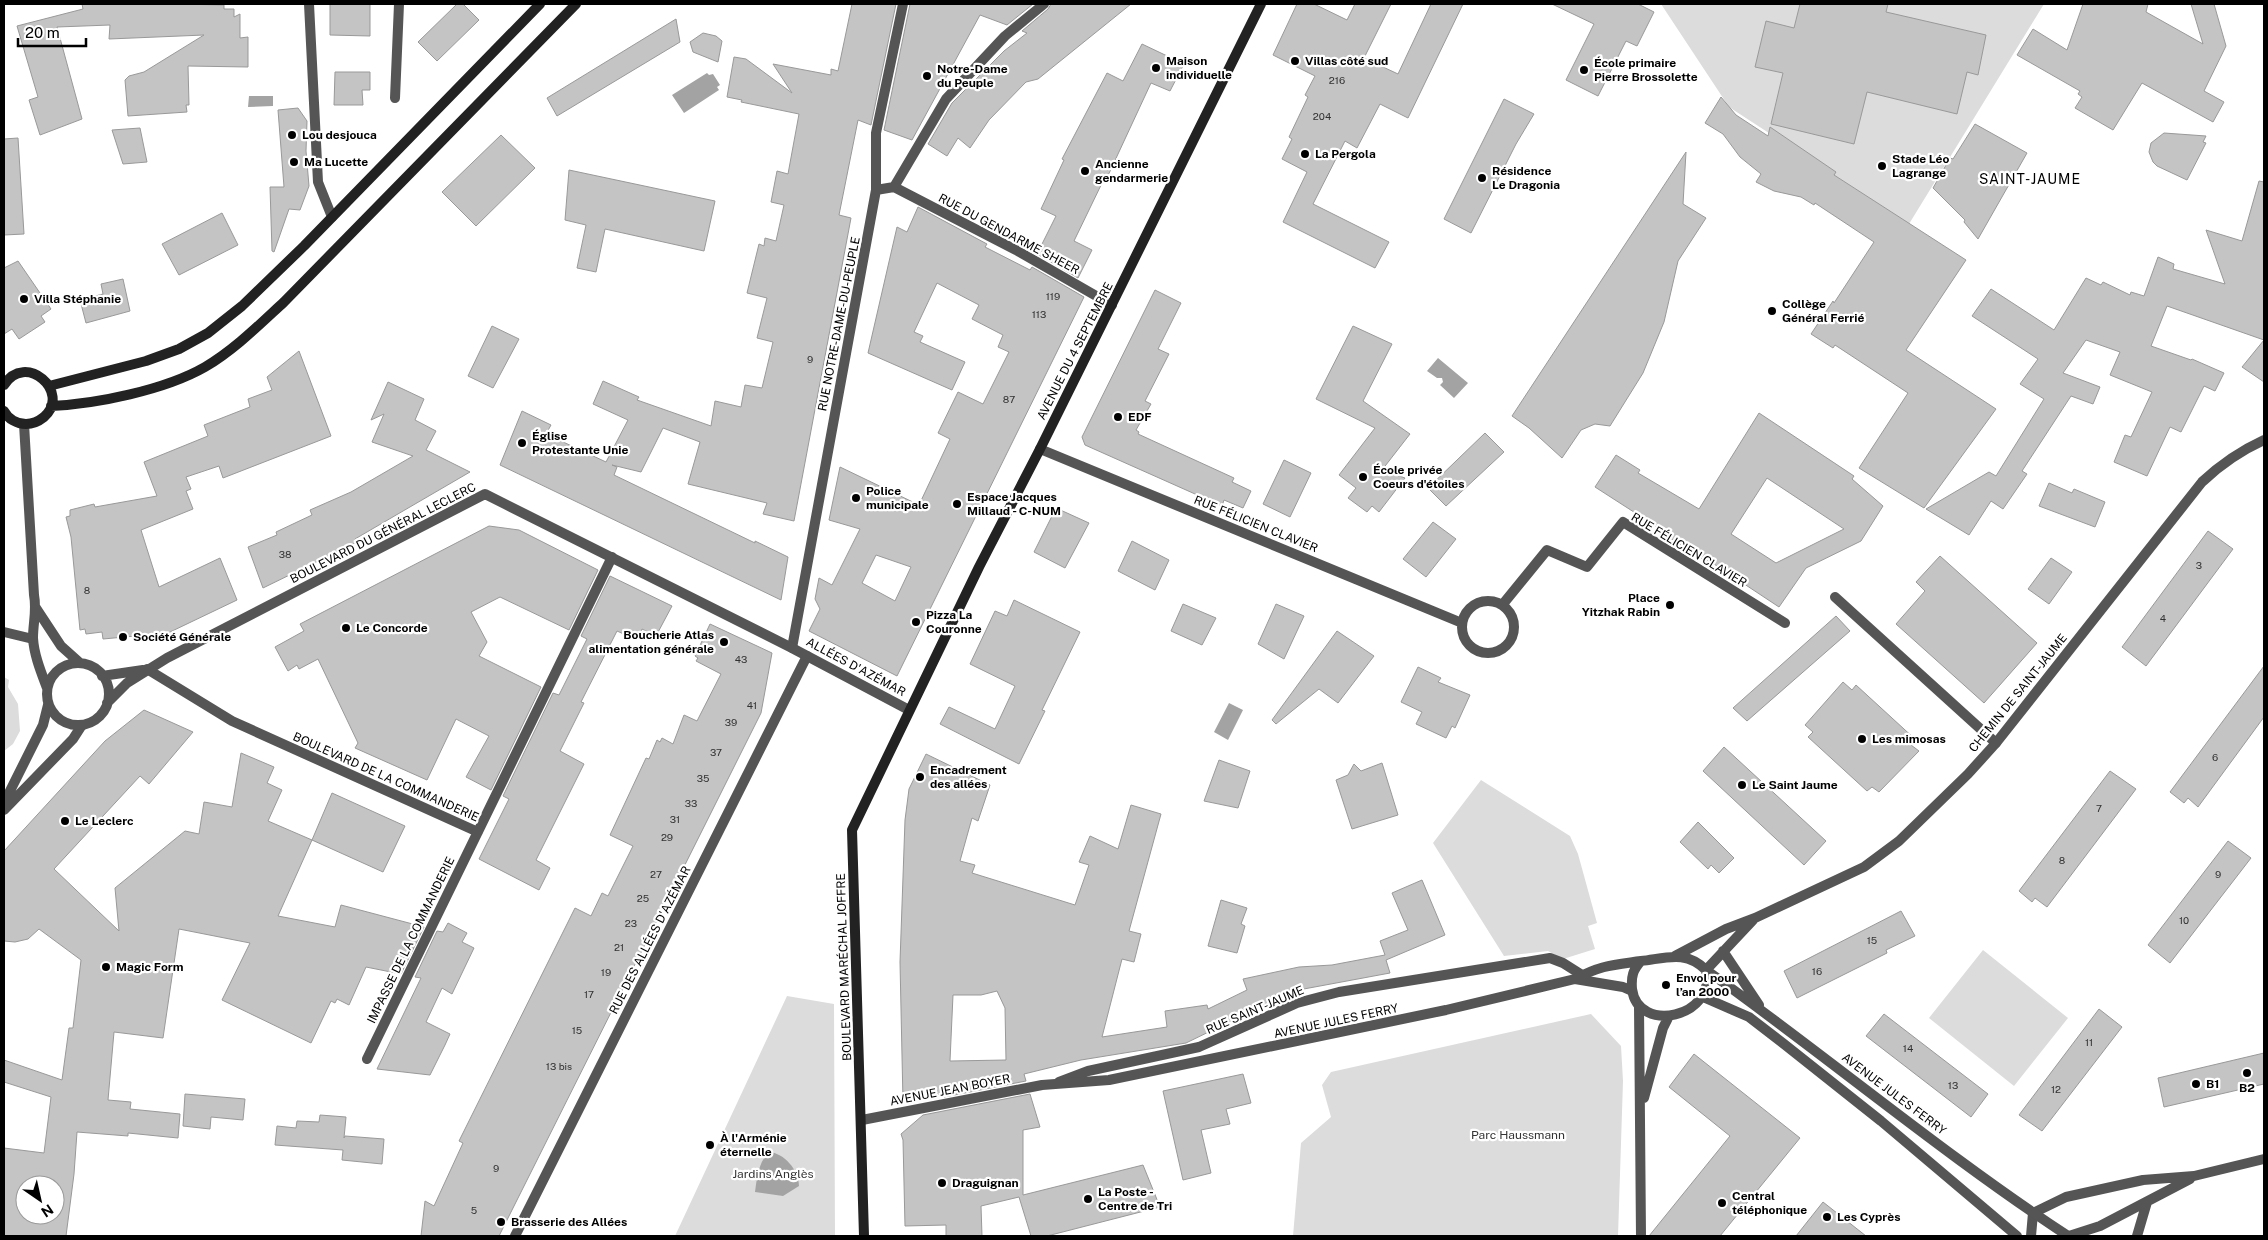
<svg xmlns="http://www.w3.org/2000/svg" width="2268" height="1240" viewBox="0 0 2268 1240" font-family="'Public Sans',sans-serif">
<rect width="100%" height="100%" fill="#fff"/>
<path fill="#dcdcdc" d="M1661 4H2044L1909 224 1729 107Z
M4 677 9 680 8 687 18 704 20 731 13 744 4 751Z
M1481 780 1570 836 1578 854 1597 923 1588 926 1595 949 1563 959 1548 951 1504 956 1433 843Z
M1983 950 2068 1018 2014 1086 1929 1018Z
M787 996 834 1004 835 1236H675Z
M1591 1014 1621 1046 1623 1081 1618 1236H1293L1301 1143 1331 1117 1322 1085 1331 1072Z"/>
<path fill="#a3a3a3" d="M707 73 709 75 713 74 720 85 717 87 719 90 684 113 672 95Z
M249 96H273V106L248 107Z
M1438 358 1468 383 1454 398 1440 385 1443 382 1442 378H1437L1427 371Z
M1229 703 1243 710 1228 740 1214 732Z
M769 1152C784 1153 799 1170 799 1186L783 1196 755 1192C757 1178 758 1163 769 1152Z"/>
<path fill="#c4c4c4" stroke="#999" fill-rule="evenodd" d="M82 4H177L224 5V9H234V17L240 14V38L248 37V67L188 66 189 105H186L187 112 128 116 125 80 129 76 144 72 204 35 109 39 110 25 57 27 82 119 40 135 29 100 38 97 17 26 83 9Z
M330 4H370V36L330 35Z
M457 4H463L479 20 437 61 418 42Z
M852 4H896L871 125 858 120 839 215 851 218 794 521 763 514 767 503 688 484 700 442 663 428 641 472 612 465 617 467 614 475 755 543V541L788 557 781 600 500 465 522 411 551 425 546 434 606 462 628 420 593 404 603 381 639 397 637 400 711 426 715 401 741 407 745 385 762 388 773 342 757 338 767 298 747 293 759 244 764 246 765 238 776 241 784 205 771 202 777 171 788 174 799 114 741 102 742 100 727 97 734 57 746 59 792 93 773 64 831 75V69L838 71Z
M910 4H1033L1007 25 980 15 912 140 884 130Z
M1051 4H1131L1038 79 1026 82 989 120 970 148 958 138 947 156 928 144 952 103 1004 51 1027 33 1022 31 1048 9Z
M1297 4H1314L1347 20 1355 4H1391L1364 58 1398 74 1431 4H1463L1408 118 1380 104 1357 148 1345 141 1313 204 1389 242 1375 268 1283 222 1307 172 1282 159 1292 139 1289 137 1308 97 1305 95 1315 76 1273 55Z
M1552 4H1638L1654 12 1637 46 1626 41 1598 96 1566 80 1594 24Z
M1800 4H1888L1886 12 1986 35 1978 75 1967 72 1957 114 1867 92 1854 144 1771 124 1783 73 1755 67 1766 21 1794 28Z
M2083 4H2148L2146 12 2203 44 2191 4H2214L2226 46 2204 91 2224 102 2213 122 2142 83 2113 130 2075 108 2082 97 2078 94 2080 91 2017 55 2033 29 2067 50Z
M676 19 680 42 557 116 547 98Z
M703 33 716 36 722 41 718 62 693 52 690 42Z
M1142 44 1184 64 1170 91 1151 83 1105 182 1103 181 1074 241 1092 250 1078 278 1037 254 1056 216 1041 209 1064 160 1062 159 1107 73 1123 81Z
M335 72H370V90H362L363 105H334Z
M1721 97 1736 115 1768 136 1770 127 1836 172 1834 175 1966 260 1906 350 1996 409 1924 508 1859 468 1908 393 1835 345 1833 348 1811 334 1833 301 1834 303 1874 242 1815 203 1814 205 1801 197 1774 191 1756 182 1761 174 1740 157 1723 134 1705 123Z
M1504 99 1534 114 1516 144 1471 233 1444 219Z
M298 108 307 121 306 151 309 186 300 210 289 209 274 252 272 251 270 187H284L278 110Z
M1975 124 2027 153 1978 239 1964 222 1965 220 1933 188 1950 158 1953 159Z
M140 128 147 162 123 164 112 130Z
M2164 133 2206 136 2203 142 2206 143 2187 180 2157 166 2153 162 2149 152 2151 143Z
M501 135 535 168 476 226 442 192Z
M18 138 24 234 4 235V139Z
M1686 152 1683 204 1706 218 1678 261 1664 322 1643 373 1610 426 1595 424 1581 430 1562 458 1529 428 1512 416Z
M569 170 715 201 704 251 605 229 596 272 577 268 586 225 565 220Z
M2259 181 2264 182V340L2167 306 2151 346 2191 360 2192 359 2224 373 2215 391 2204 386 2181 432 2170 427 2147 476 2114 462 2125 435 2131 437 2152 392 2110 375 2120 352 2086 340 2063 373 2100 387 2093 404 2071 396 2022 471 2027 474 2003 509 1991 501 1969 535 1926 509 1989 472 1996 476 2044 399 2020 384 2038 359 1972 316 1991 289 2054 330 2086 278 2101 285 2103 282 2130 295 2131 292 2144 296 2158 257 2174 264 2173 269 2225 284 2206 230 2242 241Z
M918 207 987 244 985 247 1030 270 1032 267 1084 297 897 676 809 631 820 609 815 599 819 578 832 585 860 529 829 520 840 467 919 505 950 439 938 433 958 392 983 404 1009 352 998 347 1003 335 972 319 979 305 937 283 914 332 923 336 920 342 965 362 952 390 868 353 897 227 907 232ZM876 555 911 567 895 601 862 583Z
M222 213 238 245 179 275 162 244Z
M18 261 51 309 41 316 45 322 19 339 12 329 4 334V268Z
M123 279 130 311 86 323 80 300 103 294 101 284Z
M1155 290 1181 303 1158 349 1169 354 1145 401 1151 404 1136 430 1139 432 1138 434 1234 478 1232 482 1251 491 1243 508 1224 500 1222 506 1085 445 1082 437Z
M492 326 519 339 493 388 468 376Z
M1353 326 1392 344 1363 401 1410 434 1382 470 1405 478 1379 512 1372 506 1367 512 1348 498 1356 488 1339 475 1375 428 1316 399Z
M2264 340V382L2242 367Z
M299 351 331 436 223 478 219 466 186 477 191 489 186 491 193 509 141 530 159 587 220 558 237 600 168 633 103 639 102 632 86 634 85 629 80 630 71 537 66 517 70 516V510L94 504 95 507 157 496 144 462 208 436 204 425 250 407 248 399 272 390 267 377Z
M388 382 424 399 415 420 436 431 426 450 470 472 355 539V543L263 588 248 547 277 535 276 532 312 515 310 510 351 492 413 456 372 442 384 414 371 420Z
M1759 413 1854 476 1852 479 1883 506 1861 541 1806 568 1779 607 1708 560 1707 562 1667 536 1668 534 1595 487 1616 455 1640 470 1638 473 1699 509ZM1767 478 1844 529 1776 563 1731 534Z
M1485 433 1504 452 1446 506 1428 488Z
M1284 460 1311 473 1290 517 1263 504Z
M2049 483 2072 493 2074 489 2105 502 2095 527 2039 506Z
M1056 508 1089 523 1065 568 1034 552Z
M1433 522 1456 539 1426 577 1403 559Z
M489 526 519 530 598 570 569 630 500 597 471 612 487 642 479 656 541 687 491 790 466 777 489 736 456 719 427 780 355 748 358 743 318 659 299 669 297 665 288 671 275 647 304 631 300 624Z
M2208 531 2233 549 2146 666 2122 647Z
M1132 541 1169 560 1155 590 1118 571Z
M1940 556 2037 643 1984 703 1896 624 1925 591 1916 582Z
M2051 558 2072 572 2049 604 2028 589Z
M610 576 672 606 656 636 642 629 637 640 617 631 581 702 584 703 560 751 584 764 536 860 550 868 539 890 479 859 509 799 503 796 553 693 559 695 587 639 581 636Z
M1014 600 1080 632 1042 710 1045 711 1019 764 940 724 949 707 995 729 1015 686 970 664 995 611 1007 616Z
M1183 604 1216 618 1202 645 1171 631Z
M1276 604 1304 616 1284 659 1258 644Z
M1836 616 1850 631 1747 721 1733 708Z
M710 624 772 653 761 713 499 1236H421L425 1201 434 1206 463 1143 459 1141 575 908 591 916 602 893 608 896 633 846 610 835 646 758 649 759 657 740 660 742 662 738 673 744 684 715 697 721 721 674 696 661 698 658 695 656Z
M1337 631 1374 656 1338 703 1319 689 1276 724 1272 720Z
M2264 666V717L2198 807 2188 798 2184 803 2170 792Z
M1418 667 1441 678 1438 682 1470 695 1455 728 1452 726 1446 738 1416 724 1422 712 1401 702Z
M1843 682 1852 690 1856 685 1916 740 1911 745 1919 751 1879 792 1872 787 1867 791 1808 737 1813 732 1805 725Z
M144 710 193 732 149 784 140 776 54 869 119 931 115 888 185 831 199 834 204 802 232 807 241 753 274 767 267 783 282 790 268 821 312 840 278 916 335 927 341 905 424 927 401 974 366 967 349 1005 337 999 335 1003 331 1001 311 1043 222 1000 250 943 179 929 163 1038 114 1032 108 1100 131 1102 130 1109 180 1114 178 1138 128 1133V1136L77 1132 74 1174 66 1236H4V1148L44 1153 51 1097 4 1082V1060L62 1080 69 1028H73L81 960 39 929 28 939 15 942 4 941V851L105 741ZM25 1185H55V1215H25Z
M1724 747 1826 841 1804 865 1703 771Z
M926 754 990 785 978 821 972 818 960 861 975 865 972 873 1075 905 1089 865 1079 862 1090 836 1118 849 1131 805 1161 814 1129 931 1141 934 1134 962 1122 959 1102 1037 1167 1027 1165 1011 1207 1005 1208 1009 1247 990 1243 979 1299 967 1332 965 1385 955 1380 941 1408 930 1392 893 1422 880 1445 935 1386 960 1390 973 1293 991 1186 1043 1081 1060 1024 1074 1026 1081 944 1097 950 1092 903 1102 900 962 905 820 909 789ZM997 991 1005 1008 1006 1060 950 1061 953 995H981Z
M1219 760 1250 771 1238 808 1204 801Z
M1382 763 1398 815 1352 829 1336 780 1348 775 1354 764 1361 771Z
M2110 771 2136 789 2047 907 2035 898 2032 902 2019 891Z
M332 793 405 826 383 872 312 840Z
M1698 822 1734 858 1719 873 1711 865 1708 869 1680 842Z
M2228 841 2251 858 2170 963 2148 945Z
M1221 900 1247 908 1241 924 1245 926 1237 953 1208 946Z
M1901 911 1915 936 1886 950 1887 953 1797 998 1784 971Z
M448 923 467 933 462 942 474 948 452 994 442 988 426 1022 450 1034 445 1045 430 1075 377 1069 421 978 415 977 437 931 443 932Z
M2099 1009 2122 1027 2042 1131 2019 1115Z
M1884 1014 1988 1094 1971 1117 1866 1036Z
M2264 1053V1084L2164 1107 2158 1078Z
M1694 1054 1800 1138 1720 1236H1649L1730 1136 1669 1087Z
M1243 1074 1251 1103 1226 1109 1230 1124 1201 1130 1211 1173 1183 1180 1163 1091Z
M185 1094 245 1099 243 1120 211 1117 210 1129 183 1126Z
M1030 1094 1040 1127 1023 1130V1195L1143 1165 1160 1207 1047 1236H1031L1019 1197 981 1206 982 1236H946V1225L905 1226 903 1140 901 1134 923 1115Z
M320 1115 346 1117 344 1138 345 1136 384 1139 382 1164 342 1160 343 1150 275 1145 277 1126 296 1128 297 1121 319 1122Z
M1823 1202 1866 1236H1796Z"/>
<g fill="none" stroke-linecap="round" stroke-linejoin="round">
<path stroke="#555" stroke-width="10" d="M309 4 318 182 332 217
M395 98 399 4
M894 187 1016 250 1112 305
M876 190 894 187 946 99 1005 36 1044 4
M1040 449 1462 623
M1835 597 1996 743
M1462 627a26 26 0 1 1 52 0a26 26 0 1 1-52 0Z
M1503 604 1547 550 1587 567 1623 522 1785 623
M4 632 33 639
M792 648 876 190V133L903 4
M147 669 232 721 478 832
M4 803 43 725 48 705
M4 810 73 739 82 725
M367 1059 612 557
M1059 1082 1088 1071 1199 1047 1297 1003 1339 992 1550 958 1563 963 1582 975
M515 1236 807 656
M2031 1236 2033 1213 2066 1197 2143 1180 2194 1176 2264 1159
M2069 1236 2100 1226 2190 1179
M2137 1236 2147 1202"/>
<path stroke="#555" stroke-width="10" d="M24 424 34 595C37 610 33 623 33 638 34 655 41 672 47 688
M36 608 61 646 80 663
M47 694a31 31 0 1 1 62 0a31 31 0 1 1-62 0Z
M101 673 102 676 143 670
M107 703 127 683 167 658 485 494 792 648 909 710
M1723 951 1759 1005
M1675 956 1726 929 1755 918 1864 867 1899 841 1968 774 1996 743 2202 482C2221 464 2240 451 2264 440
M1641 961C1633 970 1631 976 1632 989 1638 1035 1717 1017 1706 970
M1706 970 1753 920
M1575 979C1601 965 1613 965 1641 961 1667 958 1686 950 1706 970 1828 1057 1943 1154 2068 1236
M1703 997 1749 1017 1784 1044 1881 1121 2017 1236
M1639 1006 1641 1236
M1644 1098 1663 1028 1669 1016
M862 1120 1042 1085 1109 1080 1446 1010 1575 979 1623 987 1632 991"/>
<path stroke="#222" stroke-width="10" d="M4 385C25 351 72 392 44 417 39 421 33 424 26 424 17 424 8 419 4 411
M49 386 146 361 179 349 208 333 242 306 304 246 540 4
M51 406C96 404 165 390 205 367 234 350 259 325 284 302L576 4
M864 1236 852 830 979 567 1040 449 1261 4"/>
</g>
<g fill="#000" stroke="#fff" stroke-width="2">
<circle cx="1295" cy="61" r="5"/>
<circle cx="1156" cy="68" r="5"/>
<circle cx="1584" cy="70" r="5"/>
<circle cx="927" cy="76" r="5"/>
<circle cx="292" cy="135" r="5"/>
<circle cx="1305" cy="154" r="5"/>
<circle cx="294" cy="162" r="5"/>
<circle cx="1882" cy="166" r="5"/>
<circle cx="1085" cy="171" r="5"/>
<circle cx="1482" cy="178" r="5"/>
<circle cx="24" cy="299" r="5"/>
<circle cx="1772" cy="311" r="5"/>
<circle cx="1118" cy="417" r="5"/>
<circle cx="522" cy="443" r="5"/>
<circle cx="1363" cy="477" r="5"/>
<circle cx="856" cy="498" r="5"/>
<circle cx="957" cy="504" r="5"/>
<circle cx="1670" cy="605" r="5"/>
<circle cx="916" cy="622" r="5"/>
<circle cx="346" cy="628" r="5"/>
<circle cx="123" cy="637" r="5"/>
<circle cx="724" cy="642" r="5"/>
<circle cx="1862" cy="739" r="5"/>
<circle cx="920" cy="777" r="5"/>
<circle cx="1742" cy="785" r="5"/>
<circle cx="65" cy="821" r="5"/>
<circle cx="106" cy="967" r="5"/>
<circle cx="1666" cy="985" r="5"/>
<circle cx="2247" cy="1073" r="5"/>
<circle cx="2196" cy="1084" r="5"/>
<circle cx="710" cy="1145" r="5"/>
<circle cx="942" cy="1183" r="5"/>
<circle cx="1088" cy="1199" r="5"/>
<circle cx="1722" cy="1203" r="5"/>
<circle cx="1827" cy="1217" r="5"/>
<circle cx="501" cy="1222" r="5"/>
</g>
<g text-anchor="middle" stroke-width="4.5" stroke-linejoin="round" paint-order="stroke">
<g font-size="10" fill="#313131">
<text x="1337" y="84">216</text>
<text x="1322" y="120">204</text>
<text x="1053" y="300">119</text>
<text x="1039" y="318">113</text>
<text x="810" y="363">9</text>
<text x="1009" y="403">87</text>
<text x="285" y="558">38</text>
<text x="2199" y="569">3</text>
<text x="87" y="594">8</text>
<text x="2163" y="622">4</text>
<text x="741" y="663">43</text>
<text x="752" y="709">41</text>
<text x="731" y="726">39</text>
<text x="716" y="756">37</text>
<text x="2215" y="761">6</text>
<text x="703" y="782">35</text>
<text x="691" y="807">33</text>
<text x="2099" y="812">7</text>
<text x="675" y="823">31</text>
<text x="667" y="841">29</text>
<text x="2062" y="864">8</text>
<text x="656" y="878">27</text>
<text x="2218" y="878">9</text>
<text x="643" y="902">25</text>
<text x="2184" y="924">10</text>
<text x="631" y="927">23</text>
<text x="1872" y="944">15</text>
<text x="619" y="951">21</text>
<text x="1817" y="975">16</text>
<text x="606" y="976">19</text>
<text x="589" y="998">17</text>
<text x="577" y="1034">15</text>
<text x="2089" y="1046">11</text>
<text x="1908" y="1052">14</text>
<text x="559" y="1070">13 bis</text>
<text x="1953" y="1089">13</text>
<text x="2056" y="1093">12</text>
<text x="496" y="1172">9</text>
<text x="474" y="1214">5</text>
</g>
<g font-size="12" font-weight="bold" fill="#000" stroke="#fff" text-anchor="start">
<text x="1166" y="65">Maison<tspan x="1166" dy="14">individuelle</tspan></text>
<text x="1305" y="65">Villas côté sud</text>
<text x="1594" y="67">École primaire<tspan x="1594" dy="14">Pierre Brossolette</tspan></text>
<text x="937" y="73">Notre-Dame<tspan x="937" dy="14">du Peuple</tspan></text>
<text x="302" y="139">Lou desjouca</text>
<text x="1315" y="158">La Pergola</text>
<text x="1892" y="163">Stade Léo<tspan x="1892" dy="14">Lagrange</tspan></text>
<text x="304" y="166">Ma Lucette</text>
<text x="1095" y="168">Ancienne<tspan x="1095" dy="14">gendarmerie</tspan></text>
<text x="1492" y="175">Résidence<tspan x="1492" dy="14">Le Dragonia</tspan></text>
<text x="34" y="303">Villa Stéphanie</text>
<text x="1782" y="308">Collège<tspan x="1782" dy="14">Général Ferrié</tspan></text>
<text x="1128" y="421">EDF</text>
<text x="532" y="440">Église<tspan x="532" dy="14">Protestante Unie</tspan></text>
<text x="1373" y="474">École privée<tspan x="1373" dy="14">Coeurs d'étoiles</tspan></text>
<text x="866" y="495">Police<tspan x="866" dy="14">municipale</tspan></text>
<text x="967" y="501">Espace Jacques<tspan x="967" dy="14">Millaud - C-NUM</tspan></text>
<text x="1660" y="602" text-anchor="end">Place<tspan x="1660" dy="14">Yitzhak Rabin</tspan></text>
<text x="926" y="619">Pizza La<tspan x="926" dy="14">Couronne</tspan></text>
<text x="356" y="632">Le Concorde</text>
<text x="714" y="639" text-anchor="end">Boucherie Atlas<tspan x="714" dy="14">alimentation générale</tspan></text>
<text x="133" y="641">Société Générale</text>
<text x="1872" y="743">Les mimosas</text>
<text x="930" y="774">Encadrement<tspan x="930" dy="14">des allées</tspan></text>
<text x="1752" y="789">Le Saint Jaume</text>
<text x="75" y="825">Le Leclerc</text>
<text x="116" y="971">Magic Form</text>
<text x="1676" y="982">Envol pour<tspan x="1676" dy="14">l’an 2000</tspan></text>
<text x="2206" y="1088">B1</text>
<text x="2247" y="1092" text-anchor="middle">B2</text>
<text x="720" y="1142">À l'Arménie<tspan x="720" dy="14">éternelle</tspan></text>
<text x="952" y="1187">Draguignan</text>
<text x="1098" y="1196">La Poste -<tspan x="1098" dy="14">Centre de Tri</tspan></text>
<text x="1732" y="1200">Central<tspan x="1732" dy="14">téléphonique</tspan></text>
<text x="1837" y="1221">Les Cyprès</text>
<text x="511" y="1226">Brasserie des Allées</text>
</g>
<g font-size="12" fill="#000" stroke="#fff">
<text transform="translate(1009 234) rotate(28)" y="4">RUE DU GENDARME SHEER</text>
<text transform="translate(839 324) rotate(-79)" y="4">RUE NOTRE-DAME-DU-PEUPLE</text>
<text transform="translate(1075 351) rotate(-63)" y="4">AVENUE DU 4 SEPTEMBRE</text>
<text transform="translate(1256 524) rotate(22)" y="4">RUE FÉLICIEN CLAVIER</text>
<text transform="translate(383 533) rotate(-27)" y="4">BOULEVARD DU GÉNÉRAL LECLERC</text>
<text transform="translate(1689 550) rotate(31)" y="4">RUE FÉLICIEN CLAVIER</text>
<text transform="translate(856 667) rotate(28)" y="4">ALLÉES D'AZÉMAR</text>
<text transform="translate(2018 693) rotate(-51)" y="4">CHEMIN DE SAINT-JAUME</text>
<text transform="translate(386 777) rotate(24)" y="4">BOULEVARD DE LA COMMANDERIE</text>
<text transform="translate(411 940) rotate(-64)" y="4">IMPASSE DE LA COMMANDERIE</text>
<text transform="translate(650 940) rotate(-63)" y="4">RUE DES ALLÉES D'AZÉMAR</text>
<text transform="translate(844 967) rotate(-92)" y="4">BOULEVARD MARÉCHAL JOFFRE</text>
<text transform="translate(1255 1010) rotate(-23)" y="4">RUE SAINT-JAUME</text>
<text transform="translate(1336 1021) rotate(-12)" y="4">AVENUE JULES FERRY</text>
<text transform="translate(950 1090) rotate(-11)" y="4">AVENUE JEAN BOYER</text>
<text transform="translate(1894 1094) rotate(37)" y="4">AVENUE JULES FERRY</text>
</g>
<g font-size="12" fill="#333" stroke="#fff">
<text x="1518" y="1139">Parc Haussmann</text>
<text x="773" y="1178">Jardins Anglès</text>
</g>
<g font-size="14" letter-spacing="1" fill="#000" stroke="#fff">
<text x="2030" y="184">SAINT-JAUME</text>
</g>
</g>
<rect width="2268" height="1240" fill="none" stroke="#000000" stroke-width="10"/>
<g transform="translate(40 1200) rotate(146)"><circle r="24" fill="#ffffff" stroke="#999999"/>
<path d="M0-4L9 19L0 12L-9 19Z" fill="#000000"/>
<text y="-8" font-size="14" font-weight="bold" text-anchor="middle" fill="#000000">N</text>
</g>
<path d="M18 38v8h68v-8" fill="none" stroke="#000000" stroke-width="2.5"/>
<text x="25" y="38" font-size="15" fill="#000000" stroke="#ffffff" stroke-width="4" paint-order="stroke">20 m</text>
</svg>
